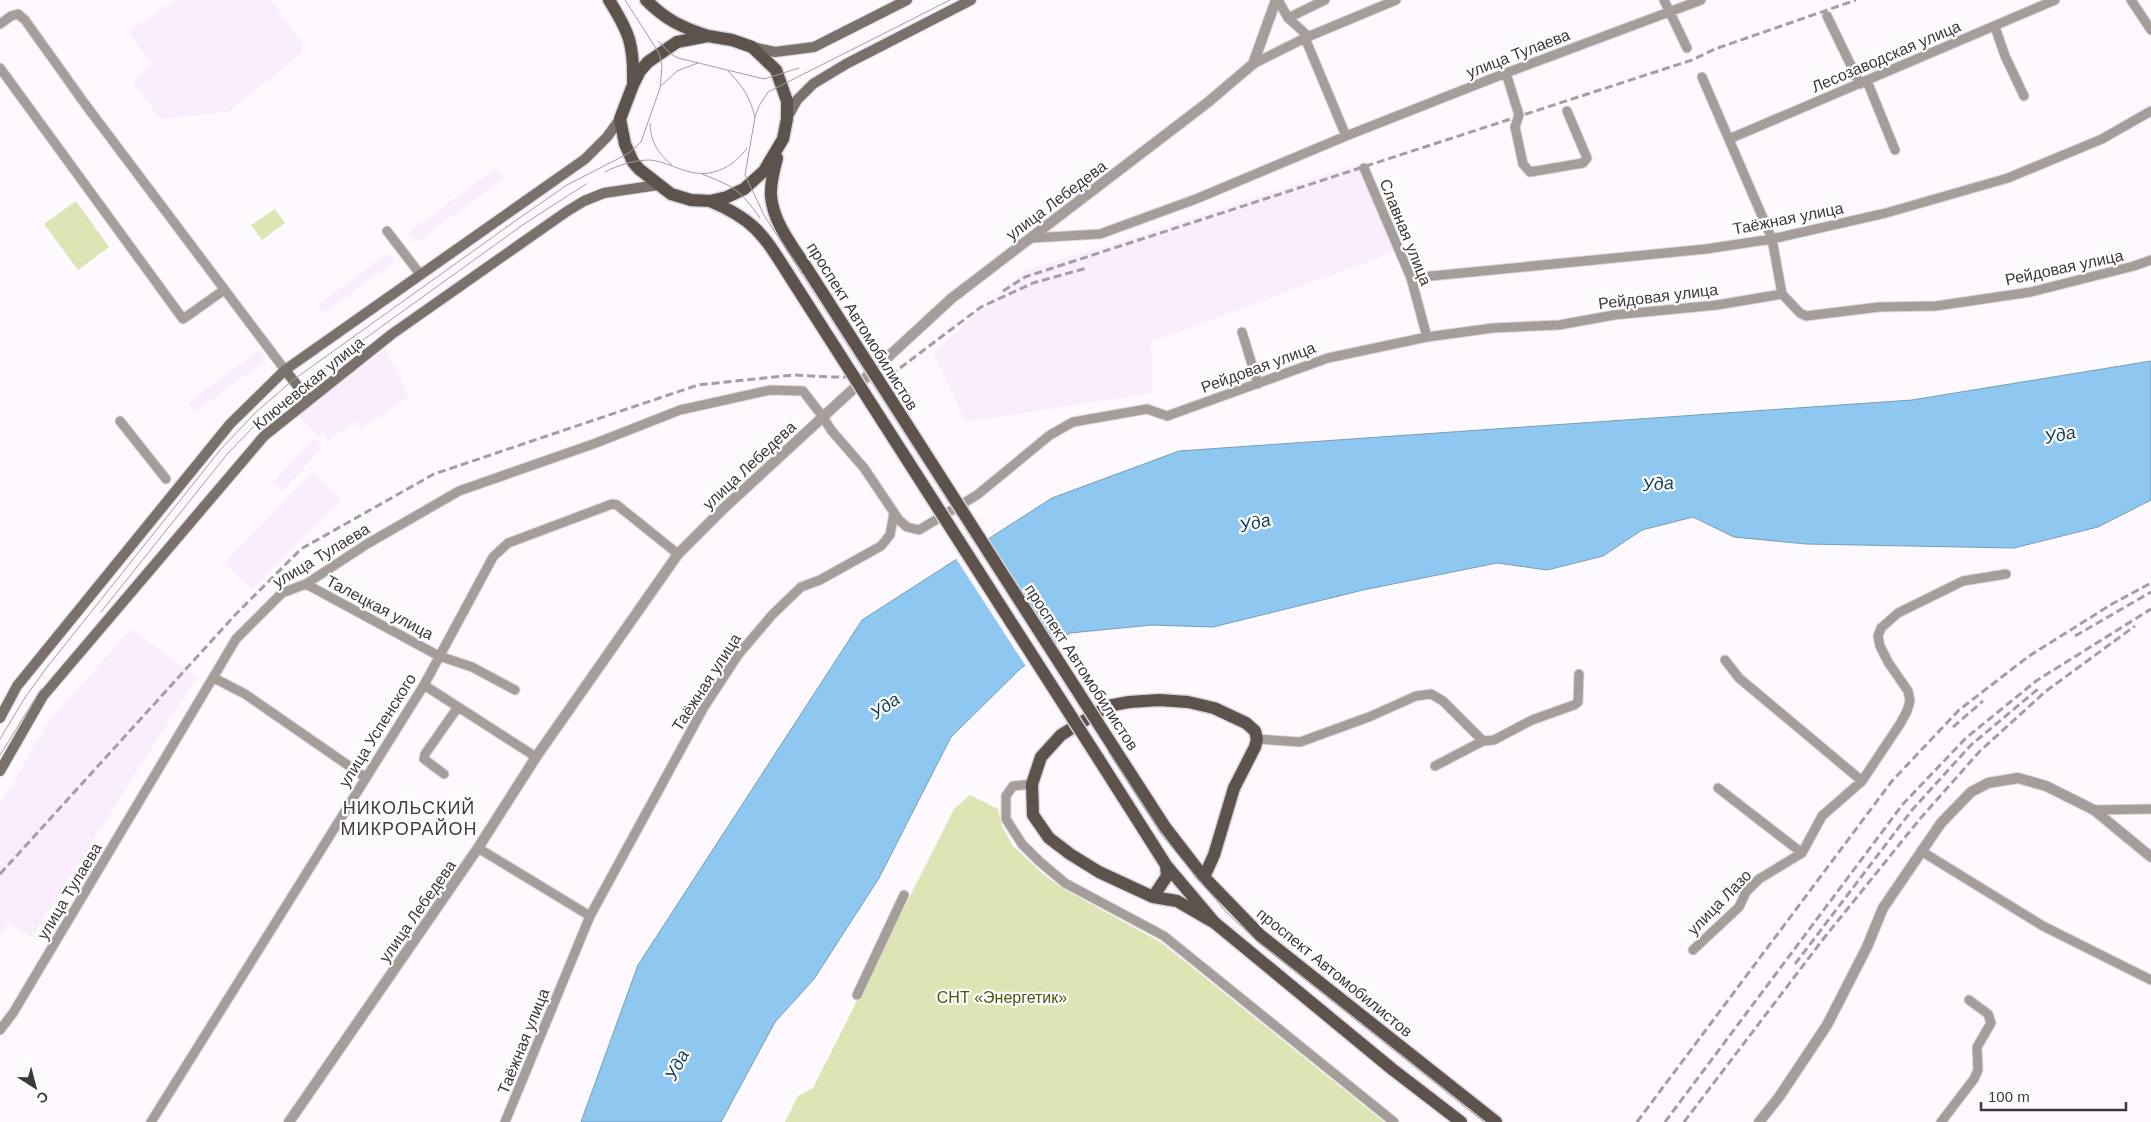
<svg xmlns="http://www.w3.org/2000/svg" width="2151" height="1122" viewBox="0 0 2151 1122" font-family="Helvetica,sans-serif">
<rect width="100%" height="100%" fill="#fef9fe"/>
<path fill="#faedfd" d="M176 0H271L303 45 301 54 228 112 160 119 133 83 151 64 128 31Z
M1366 161 1402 249 1151 342 1152 393 966 422 933 353 1025 270 1110 245Z
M496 168 503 179 416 243 408 233Z
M388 253 395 261 324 313 318 305Z
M385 349 409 396 361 429 355 421 328 441 323 433 318 437 298 414Z
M259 350 266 360 195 412 188 403Z
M314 438 323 447 283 491 273 482Z
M313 472 341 500 252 590 224 563Z
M131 629 197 677 32 937 8 923 0 936V805L49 721Z"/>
<path fill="#dce5b4" d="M76 201 109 247 78 270 44 224Z
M275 209 285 223 262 240 251 225Z
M970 795 998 809 1002 826 1013 846 1044 875 1062 888 1162 943 1384 1122H785L798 1096 813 1088 954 809Z"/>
<path fill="#8ec8f0" stroke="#759dba" d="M2151 361V500L2098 527 2014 548 1806 544 1734 537 1693 517 1642 530 1603 556 1547 570 1497 563 1363 590 1213 627 1152 625 1070 633 1020 669 951 737 879 878 814 979 775 1022 721 1122H581L638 965 862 620 1052 498 1179 451 1912 400Z"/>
<path fill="#fef9fe" d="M986 537 1056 647 1027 668 955 557Z"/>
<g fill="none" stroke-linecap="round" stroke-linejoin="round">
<defs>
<path id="minor" d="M1278 0 1288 18 1308 36
M1664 0 1687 48
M2131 0 2151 30
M1827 16 1860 84
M1288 18 1325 0
M0 24 11 16 18 14 25 20 85 104 285 370
M1995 27 2005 56 2024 96
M1305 38 1346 136
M1253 64 1305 38 1396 0
M0 68 183 319 224 290
M1506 73 1519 115 1515 127 1523 164 1530 172 1583 163 1587 158 1567 111
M1702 77 1772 239 1782 294
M1867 81 1895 150
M1729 139 2055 0
M1364 168 1411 278 1427 337
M387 231 420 274
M1032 238 1100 234 1196 199 1346 136 1506 73 1701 0
M1411 278 1706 249 1772 239 1886 213 2008 178 2102 139 2151 111
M1782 294 1800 313 1806 316 1879 307 1936 306 2031 292 2134 266 2151 260
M1242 332 1258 384
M120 421 166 479
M306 584 439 656 472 667 515 690
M1725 660 1739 678 1862 781
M214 678 245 694 365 777
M424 685 536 757
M1257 739 1300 742 1369 717 1416 696 1431 694 1443 701 1483 741 1494 740 1532 720 1574 705 1578 702 1579 674
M1435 766 1483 741
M444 774 424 759 425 754 458 707
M1032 784 1013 786 1006 796V819L1022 844 1039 861 1065 883 1164 936 1394 1122
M1718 788 1802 853
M2094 810 2151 809
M478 848 590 916 704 707 738 655 772 615 801 587 820 580 881 546 890 535 894 513
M1921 851 2043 926 2151 980
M1693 950 1739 907 1746 892 1759 879 1802 853 1822 816 1862 781 1900 724 1907 711 1910 701 1908 691 1888 662 1880 646 1878 636 1881 628 1898 613 1963 581 2006 574
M857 995 904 895
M0 1030 13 1013 236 639 282 593 306 584 367 544 459 491 596 443 680 410 770 390 803 391 823 417 831 430 864 468 899 520 907 527 919 530 977 495 1050 435 1073 422 1147 409 1167 416 1328 358 1427 337 1493 328 1559 325 1614 315 1717 305 1782 294
M151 1122 424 685 493 557 508 543 612 504 617 505 678 554
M505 1122 590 916
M1941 1122 1974 1079 1978 1070 1977 1047 1991 1023 1988 1014 1969 1000"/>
<path id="tertiary" d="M289 1122 478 848 536 757 678 554 723 509 952 298 1207 103 1253 64 1276 0
M1759 1122 1779 1097 1827 1025 1867 947 1883 908 1941 823 1971 792 1988 783 2018 778 2046 786 2094 810 2151 857"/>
<path id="secondary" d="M752 47 775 52 814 47 907 0
M787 118 797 100 813 84 846 64 971 0
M285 370 308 399
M0 718 17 686 230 424 285 370 585 159 607 137 620 119
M0 771 43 696 264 436 392 334 566 212 584 201 604 193 658 185"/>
<path id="primary" d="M609 0C629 32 634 44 633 82
M646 0C666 20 681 27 708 36
M708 36 732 40 752 47 776 70 787 101V119L783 139 764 171 744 189 727 197 710 201 691 200 671 194 639 169 633 162 625 144 620 119 633 85 640 71 648 62 677 42Z
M777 158C774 170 770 183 771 196 773 223 794 248 808 270
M710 201C758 221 765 238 792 280
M1114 748 1165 827 1202 875 1260 935 1496 1122
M1098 758 1166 865 1215 923 1392 1069 1461 1122
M1204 877 1214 855 1234 788 1255 747 1257 739 1255 731 1246 723 1214 708 1188 702 1159 700 1129 702 1108 706 1061 735 1041 757 1032 784 1033 815 1049 838 1070 854 1099 872 1153 897 1177 901 1215 923
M1153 897 1167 876 1166 865"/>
</defs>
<use href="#minor" stroke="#dbd6db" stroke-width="11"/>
<use href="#tertiary" stroke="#dbd6db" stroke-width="12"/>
<use href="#secondary" stroke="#dbd6db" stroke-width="12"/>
<use href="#primary" stroke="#dbd6db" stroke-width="15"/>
<use href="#minor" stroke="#a59d9a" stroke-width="9"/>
<use href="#tertiary" stroke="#a59d9a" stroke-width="10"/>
<use href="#secondary" stroke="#7b716c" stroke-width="10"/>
<use href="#primary" stroke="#5e524c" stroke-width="12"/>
<path stroke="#a39ea3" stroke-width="1" d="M950 0 768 92 759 106 755 117 745 175 764 215 1161 834 1226 912 1259 943 1484 1122
M658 41 671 54 678 58 764 79 799 68
M728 71C742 85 750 97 755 117
M661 86 677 71 698 63
M650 123C650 141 658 154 672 165
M605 172C618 165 635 160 650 160 662 161 675 168 687 171 711 179 734 167 747 148
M702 174C735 187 739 189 760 218
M101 612 228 453 262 418 299 387 385 324 524 224 586 184
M0 739 26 696 48 666 221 449 255 413 293 380 518 219 567 185 629 153 641 142 660 88 662 66 659 53 625 0
M0 755 41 689"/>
<path stroke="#a39ea3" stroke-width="3" stroke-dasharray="8 4" stroke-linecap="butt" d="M1003 291 1025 277 1692 60 1715 49 1856 0
M2075 636 2151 592
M1953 727 1983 701
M0 874 235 615 301 549 434 474 698 385 793 375 831 377H888L981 307 1033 283 1087 268
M1795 964 1912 810 1971 745 2038 689
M1637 1122 1892 781 1959 710 2029 656 2112 604 2151 583
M1665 1122 1903 804 1966 738 2036 681 2151 609
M1684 1122 1824 938 1919 820 1980 751 2046 691 2135 626"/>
<defs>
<path id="primary-bridge" d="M808 270 1114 748
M792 280 1098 758"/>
</defs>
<use href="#primary-bridge" stroke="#dbd6db" stroke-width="15" stroke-linecap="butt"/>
<use href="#primary-bridge" stroke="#5e524c" stroke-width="12"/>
</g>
<g text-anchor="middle" stroke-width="4.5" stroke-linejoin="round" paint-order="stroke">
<g font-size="16" fill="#3c383d" stroke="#fff">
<text transform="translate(1518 53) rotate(-21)" y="6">улица Тулаева</text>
<text transform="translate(1886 56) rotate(-23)" y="6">Лесозаводская улица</text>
<text transform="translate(1056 200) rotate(-37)" y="6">улица Лебедева</text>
<text transform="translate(1788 218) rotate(-11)" y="6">Таёжная улица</text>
<text transform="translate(1406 232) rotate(68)" y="6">Славная улица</text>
<text transform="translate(2064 267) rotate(-12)" y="6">Рейдовая улица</text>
<text transform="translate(1658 296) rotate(-7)" y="6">Рейдовая улица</text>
<text transform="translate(863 326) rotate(58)" y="6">проспект Автомобилистов</text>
<text transform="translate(1258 367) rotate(-20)" y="6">Рейдовая улица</text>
<text transform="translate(308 383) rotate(-39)" y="6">Ключевская улица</text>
<text transform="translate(749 465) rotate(-43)" y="6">улица Лебедева</text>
<text transform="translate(321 555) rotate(-31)" y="6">улица Тулаева</text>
<text transform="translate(380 607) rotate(28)" y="6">Талецкая улица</text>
<text transform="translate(1082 667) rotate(57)" y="6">проспект Автомобилистов</text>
<text transform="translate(706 682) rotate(-57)" y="6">Таёжная улица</text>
<text transform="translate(377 730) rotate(-58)" y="6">улица Успенского</text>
<text transform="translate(69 891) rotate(-59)" y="6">улица Тулаева</text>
<text transform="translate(1719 902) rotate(-46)" y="6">улица Лазо</text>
<text transform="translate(417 911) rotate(-55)" y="6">улица Лебедева</text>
<text transform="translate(1335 972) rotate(39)" y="6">проспект Автомобилистов</text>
<text transform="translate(523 1041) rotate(-68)" y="6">Таёжная улица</text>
</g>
<g font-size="16" fill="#4c550f" stroke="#fff">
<text x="1002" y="1003">СНТ «Энергетик»</text>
</g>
<g font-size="18" font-style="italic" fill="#14415c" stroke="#fff">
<text transform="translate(2060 435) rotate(-12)" y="6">Уда</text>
<text transform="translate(1658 484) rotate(-5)" y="6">Уда</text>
<text transform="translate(1255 523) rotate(-14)" y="6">Уда</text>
<text transform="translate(885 706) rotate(-35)" y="6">Уда</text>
<text transform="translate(677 1065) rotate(-63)" y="6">Уда</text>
</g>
<g font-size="18" letter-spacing="1" fill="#433a45" stroke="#fff">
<text x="409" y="814">НИКОЛЬСКИЙ<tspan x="409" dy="21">МИКРОРАЙОН</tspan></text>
</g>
</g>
<g transform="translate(35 1087) rotate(144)" stroke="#ffffff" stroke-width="4" paint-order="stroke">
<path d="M0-4L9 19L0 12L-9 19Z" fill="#3c383d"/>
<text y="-8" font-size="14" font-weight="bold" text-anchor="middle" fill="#3c383d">С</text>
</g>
<path d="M1981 1102v8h145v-8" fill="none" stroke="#3c383d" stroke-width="2.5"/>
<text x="1988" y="1102" font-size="15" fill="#3c383d" stroke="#ffffff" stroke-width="4" paint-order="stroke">100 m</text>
</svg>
